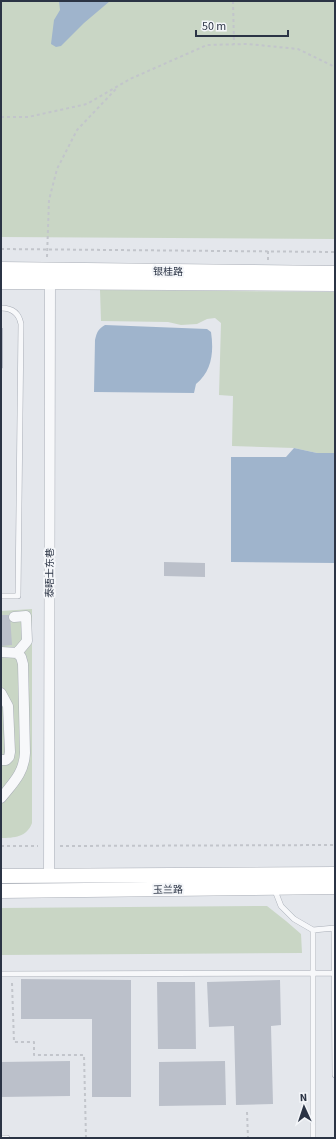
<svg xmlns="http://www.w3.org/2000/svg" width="336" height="1139" viewBox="0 0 336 1139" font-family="'Source Sans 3','Noto Sans SC',sans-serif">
<rect width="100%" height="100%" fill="#e4e7ec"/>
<path fill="#c9d6c5" d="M1 1H335V239L1 237Z
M100 290 335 292V453H317L294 448 232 446 233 396 219 395 221 323 215 318 207 319 197 324 181 325 168 322 101 321Z
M32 609V823C27 837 14 838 1 838V611Z
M267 906 286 921 301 934 302 953 1 955V908Z"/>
<path fill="#9fb4cc" d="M59 1H110L84 23 61 46 56 47 51 44 54 20 60 10Z
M105 325 207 329 211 332C214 352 212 371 196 384L194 393 94 392 95 340C97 332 98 329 105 325Z
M294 448 317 453H335V563L231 562V457H286Z"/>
<path fill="#bbc0ca" d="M1 328H3V368L1 369Z
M164 562 205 563V577L164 576Z
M1 615H10L12 645 1 646Z
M21 979 131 980V1097H92V1019H21Z
M280 980 281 1025 271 1026 273 1104 236 1105 234 1026 209 1027 207 982Z
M157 982H195L196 1049H158Z
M70 1061V1096L1 1097V1062Z
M225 1061 226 1105 159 1106V1062Z"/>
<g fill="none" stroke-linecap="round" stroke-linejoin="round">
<defs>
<path id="lane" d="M1 308C12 308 19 313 21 324L18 596H1
M274 888 281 906 294 919 313 930 335 928
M334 929 335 1075
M313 930V1138
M1 974 334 973
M1 1138H7"/>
<path id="street" d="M14 617 26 616 27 641 17 653
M1 652 17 653 21 657 23 664 25 753C24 773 13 783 1 798
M1 693 8 706 10 752 9 757 6 760H1
M49 876 50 276"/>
<path id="secondary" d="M1 269 335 273
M1 282 335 284
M1 876 335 874
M1 891 335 887"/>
</defs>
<use href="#lane" stroke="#a9aeb7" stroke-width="6"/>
<use href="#street" stroke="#a9aeb7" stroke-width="11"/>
<use href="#secondary" stroke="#a9aeb7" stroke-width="15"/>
<path stroke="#c2c5cb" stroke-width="2" stroke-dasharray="3 3" stroke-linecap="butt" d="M233 1 234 44
M1 117H28L87 104 130 79 207 45 248 44 298 49 335 67
M1 249 335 252
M47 257 49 200 57 169 77 130 116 89
M268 260V251
M1 846H38
M60 846 335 845
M12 983 14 1042H34V1055H84L86 1138
M247 1112 248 1138"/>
<use href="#lane" stroke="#f7f8fa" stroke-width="5"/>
<use href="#street" stroke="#f7f8fa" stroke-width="10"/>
<use href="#secondary" stroke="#fff" stroke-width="14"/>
</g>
<g text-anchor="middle" stroke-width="4" stroke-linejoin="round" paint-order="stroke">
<g font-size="10" fill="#2b3445" stroke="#f4f6f9">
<text transform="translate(168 271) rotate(1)" y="4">银桂路</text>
<text transform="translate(49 573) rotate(-90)" y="4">泰晤士东巷</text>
<text transform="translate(168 889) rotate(-1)" y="4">玉兰路</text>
</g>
</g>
<rect width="336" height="1139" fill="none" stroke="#2b3445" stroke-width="4"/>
<g transform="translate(304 1107) rotate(357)" stroke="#f4f6f9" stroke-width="3" paint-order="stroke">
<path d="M0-3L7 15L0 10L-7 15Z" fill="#2b3445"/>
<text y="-6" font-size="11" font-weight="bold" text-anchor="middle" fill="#2b3445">N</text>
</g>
<path d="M196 30v6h92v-6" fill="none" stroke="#2b3445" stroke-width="2"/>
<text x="202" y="30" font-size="12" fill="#2b3445" stroke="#f4f6f9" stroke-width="3" paint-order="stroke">50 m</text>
</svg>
